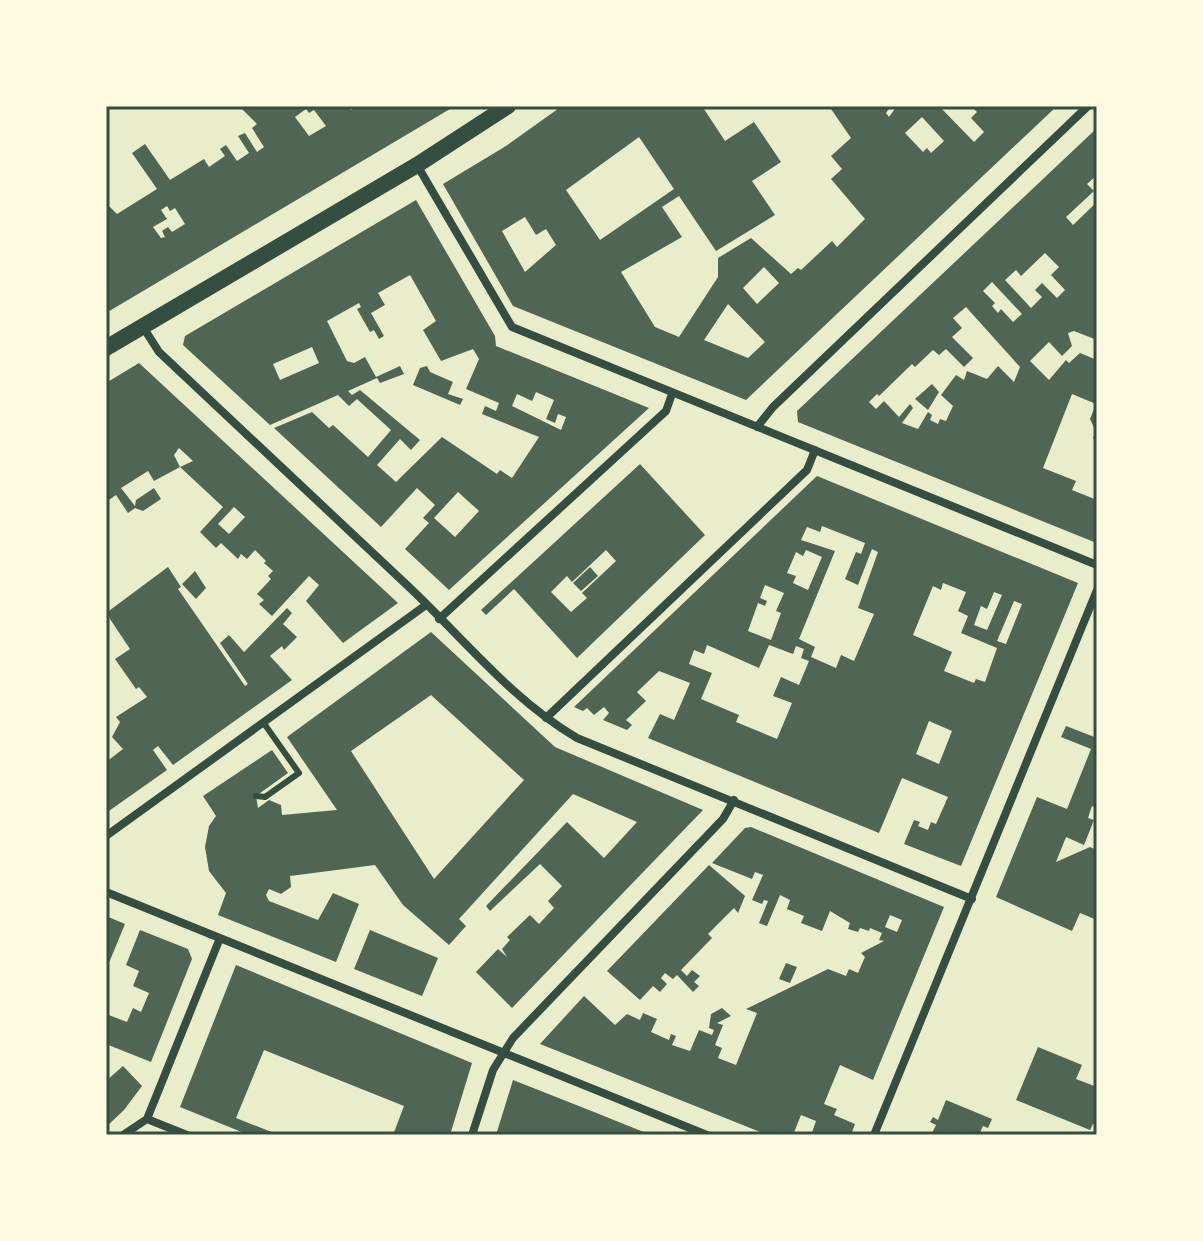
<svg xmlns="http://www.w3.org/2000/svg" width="1203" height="1241" viewBox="0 0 1203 1241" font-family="Raleway,sans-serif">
<rect width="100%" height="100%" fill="#e9edc9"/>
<path fill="#4f6655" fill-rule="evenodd" d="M239 106H348L351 110 358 106H455L106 313V203L117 214 157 189 132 153 145 144 170 180 204 159 209 167 225 156 220 149 226 145 237 161 249 153 238 136 245 133 257 152 264 147 252 128 257 124ZM306 109 309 113 314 110 326 126 309 136 295 117ZM167 206 170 211 175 208 185 224 172 232 168 227 162 231 165 237 161 238 153 227 167 219 161 210Z
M562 106H702L725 141 754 122 781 162 752 181 775 215 716 251 679 196 662 207 682 237 621 272 655 327 679 337 718 277V258L751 238 791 274 798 268 801 270 832 241 837 247 865 219 831 179 842 169 831 156 851 138 829 106H891L886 113 889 117 897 106H939L974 142 984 132 971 118 977 112 971 106H1057L746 400 513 306 443 184 506 146ZM922 117 944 141 931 153 927 148 923 152 905 133ZM639 137 674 189 600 240 566 190ZM525 217 536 235 546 229 556 245 525 272 502 231ZM764 267 779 283 757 304 743 288ZM728 304 765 342 748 358 704 340Z
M1097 128V175L1087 184 1094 191 1066 217 1073 225 1097 202V340L1074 331 1068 333 1072 346 1062 356 1049 342 1030 361 1049 380 1066 360 1069 363 1080 353 1097 360V440L1093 438 1096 432 1090 419 1096 404 1072 394 1043 468 1076 481 1072 490 1097 500 1094 542 798 422 797 411ZM1045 253 1059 267 1051 275 1065 290 1057 298 1042 283 1035 290 1042 297 1031 308 1005 280 1016 270 1021 276ZM992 282 1022 314 1013 322 1001 309 998 313 992 306 995 303 983 291ZM966 307 1020 367 1014 382 998 366 987 379 967 371 964 380 956 375 941 395 953 406 946 421 940 419 938 424 930 420 932 415 928 412 918 429 902 423 913 408 910 404 899 417 884 401 876 409 869 402 877 394 879 396 912 364 915 367 933 350 939 355 946 349 964 367 973 358 952 337 962 328 953 318Z
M416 200 495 336 496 346 649 408 449 590 405 549 429 523 423 518 435 505 417 488 381 527 274 428 312 412 329 428 333 425 368 457 391 430 357 399 349 406 338 395 270 425 183 345 185 336ZM410 275 436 321 423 330 441 361 473 349 479 359 466 389 499 403 496 411 485 406 482 414 539 437 512 478 500 470 497 474 442 437 396 482 377 465 400 439 411 450 420 440 360 390 352 395 348 391 377 378 380 383 404 374 400 366 376 377 365 357 354 363 347 361 327 321 359 303 361 307 357 309 370 332 374 330 379 339 384 336 371 313 385 305 378 293ZM312 347 319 363 280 380 273 364ZM536 392 554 400 546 419 555 423 558 414 566 417 561 430 512 406 517 394 532 401ZM458 492 479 511 455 537 434 518Z
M139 363 289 502 398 603 343 643 306 601 319 585 309 576 272 616 259 604 264 600 257 594 271 579 268 576 273 571 264 563 266 561 255 550 247 559 241 554 238 559 221 543 216 548 200 532 223 507 180 467 193 461 179 448 174 455 180 467 154 481 148 471 121 488 135 506 136 500 154 488 161 499 143 511 135 508 128 513 116 495 106 502V383ZM234 507 245 517 229 534 218 524Z
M427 366 430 372 453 382 448 394 463 399 460 405 413 385 420 368Z
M932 384 939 392 928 410 915 399Z
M640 464 705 535 577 658 514 589 486 615 481 610ZM606 550 616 561 582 593 587 598 571 612 551 592 567 576 572 582Z
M817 476 1078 583 961 866 904 844 914 820 920 822 918 826 928 830 931 822 936 824 948 797 902 778 879 833 648 738 660 714 674 720 690 683 659 671 637 692 646 701 626 720 632 725 627 730 603 720 609 713 604 707 594 715 587 708 583 711 574 707ZM822 526 865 543 861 554 856 552 845 579 858 585 872 549 878 552 858 608 874 614 854 661 841 655 836 668 811 657 815 647 799 639 835 551 801 540 807 527 820 532ZM806 550 822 557 808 590 793 583 796 576 787 573 796 552 803 556ZM943 583 966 592 958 611 968 616 961 633 997 648 985 682 976 679 974 683 944 671 952 652 913 635 933 586 941 590ZM765 585 784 593 776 611 781 613 771 640 748 631 758 603 765 606 767 601 760 598ZM994 592 1002 595 987 630 974 625 981 606 987 609ZM1014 601 1022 604 1006 644 997 641ZM707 645 759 668 769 645 793 654 796 646 804 649 801 658 809 661 799 685 781 677 773 696 792 703 777 739 736 722 739 715 701 699 712 673 689 664 694 650 704 654ZM929 721 952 731 939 764 916 754Z
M168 567 181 587 178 589 245 686 248 684 220 643 229 635 244 652 287 608 292 613 283 624 297 637 284 650 282 646 270 656 292 680 173 765 158 746 153 750 167 770 106 813V762L123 749 112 737 120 722 116 717 147 697 139 687 136 689 115 659 130 649 106 613Z
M590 567 598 576 581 591 573 583Z
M195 571 206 588 196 599 182 584Z
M431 632 555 747 703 810 512 1008 476 972 498 949 507 957 502 949 510 940 507 937 530 915 539 924 554 908 548 901 562 886 540 864 490 911 486 906 567 822 604 858 637 822 573 794 459 919 466 926 449 945 403 905 375 865 290 876 291 887 281 894 269 889 266 895 269 901 318 920 333 893 359 904 336 962 218 915 226 893 209 871 205 847 209 826 216 816 203 796 272 750 288 773 256 796 258 808 269 800 281 805 282 815 337 810 287 737ZM431 695 524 780 434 879 351 751Z
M1066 726 1097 738V808L1092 806 1088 818 1094 820 1084 845 1066 837 1056 862 1090 847 1097 850V920L1080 913 1072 931 996 897 1037 797 1067 809 1091 749 1061 737Z
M751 827 944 907 873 1080 840 1065 824 1104 837 1109 834 1115 855 1124 851 1135H811L816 1121 801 1115 793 1135H768L540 1044 584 996 615 1025 627 1014 640 1020 643 1013 657 1019 651 1032 669 1040 671 1034 676 1036 672 1045 690 1051 699 1030 712 1035 714 1030 709 1028 711 1014 722 1008 731 1016 717 1023 723 1025 715 1045 722 1048 718 1058 736 1065 757 1013 746 1009 828 969 846 976 849 969 858 973 865 957 861 953 884 941 879 940 882 933 870 928 869 931 860 928 858 932 848 929 850 923 830 911 822 931 801 923 804 916 787 909 790 900 780 895 767 926 759 923 768 901 764 900 762 904 752 900 763 875 755 872 752 879 712 863 745 828ZM890 915 902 920 897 932 885 927Z
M709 865 745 896 738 913 734 908 708 934 712 938 681 970 687 976 692 970 700 976 694 982 699 986 693 992 677 975 673 979 665 973 661 978 667 984 660 992 653 986 640 1000 607 971Z
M106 916 125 924 106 970Z
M140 930 188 949 192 959 151 1062 106 1044V1014L127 1022 133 1008 141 1012 149 993 133 986 139 971 126 965Z
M370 930 438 958 422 996 354 969Z
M786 963 797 967 790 983 779 979Z
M236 965 472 1063 450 1135H393L404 1106 264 1050 236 1118 279 1135H249L180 1107Z
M1038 1047 1082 1065 1076 1079 1097 1087V1125L1093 1124 1090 1130 1016 1100Z
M123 1066 142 1086 124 1110 106 1127V1081Z
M513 1080 594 1112 651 1135H496Z
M946 1100 992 1119 988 1128 983 1126 979 1135H931L936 1125 930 1122 933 1117 938 1120Z"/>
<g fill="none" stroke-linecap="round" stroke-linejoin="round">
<path stroke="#344e41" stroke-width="6" d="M256 796 265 797 299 773 263 722"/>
<path stroke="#344e41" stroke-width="8" d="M417 165 512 327 1097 565
M143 327 159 352C242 431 326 508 409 587 464 639 511 699 577 738L972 899
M757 427 773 407 1088 106
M439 619 666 411 672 394
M546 718 807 470 815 450
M106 836 426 605
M106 892 707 1135
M147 1119 187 1135
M123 1135 147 1119 220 938
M472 1135 493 1070 513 1038 723 819 734 800
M874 1135 1097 590"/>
<path stroke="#344e41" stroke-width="16" d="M106 348 417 165 508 106"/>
</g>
<rect width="1203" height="1241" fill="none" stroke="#fefae0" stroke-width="216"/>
<rect x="108" y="108" width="987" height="1025" fill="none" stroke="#344e41" stroke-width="3"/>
</svg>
